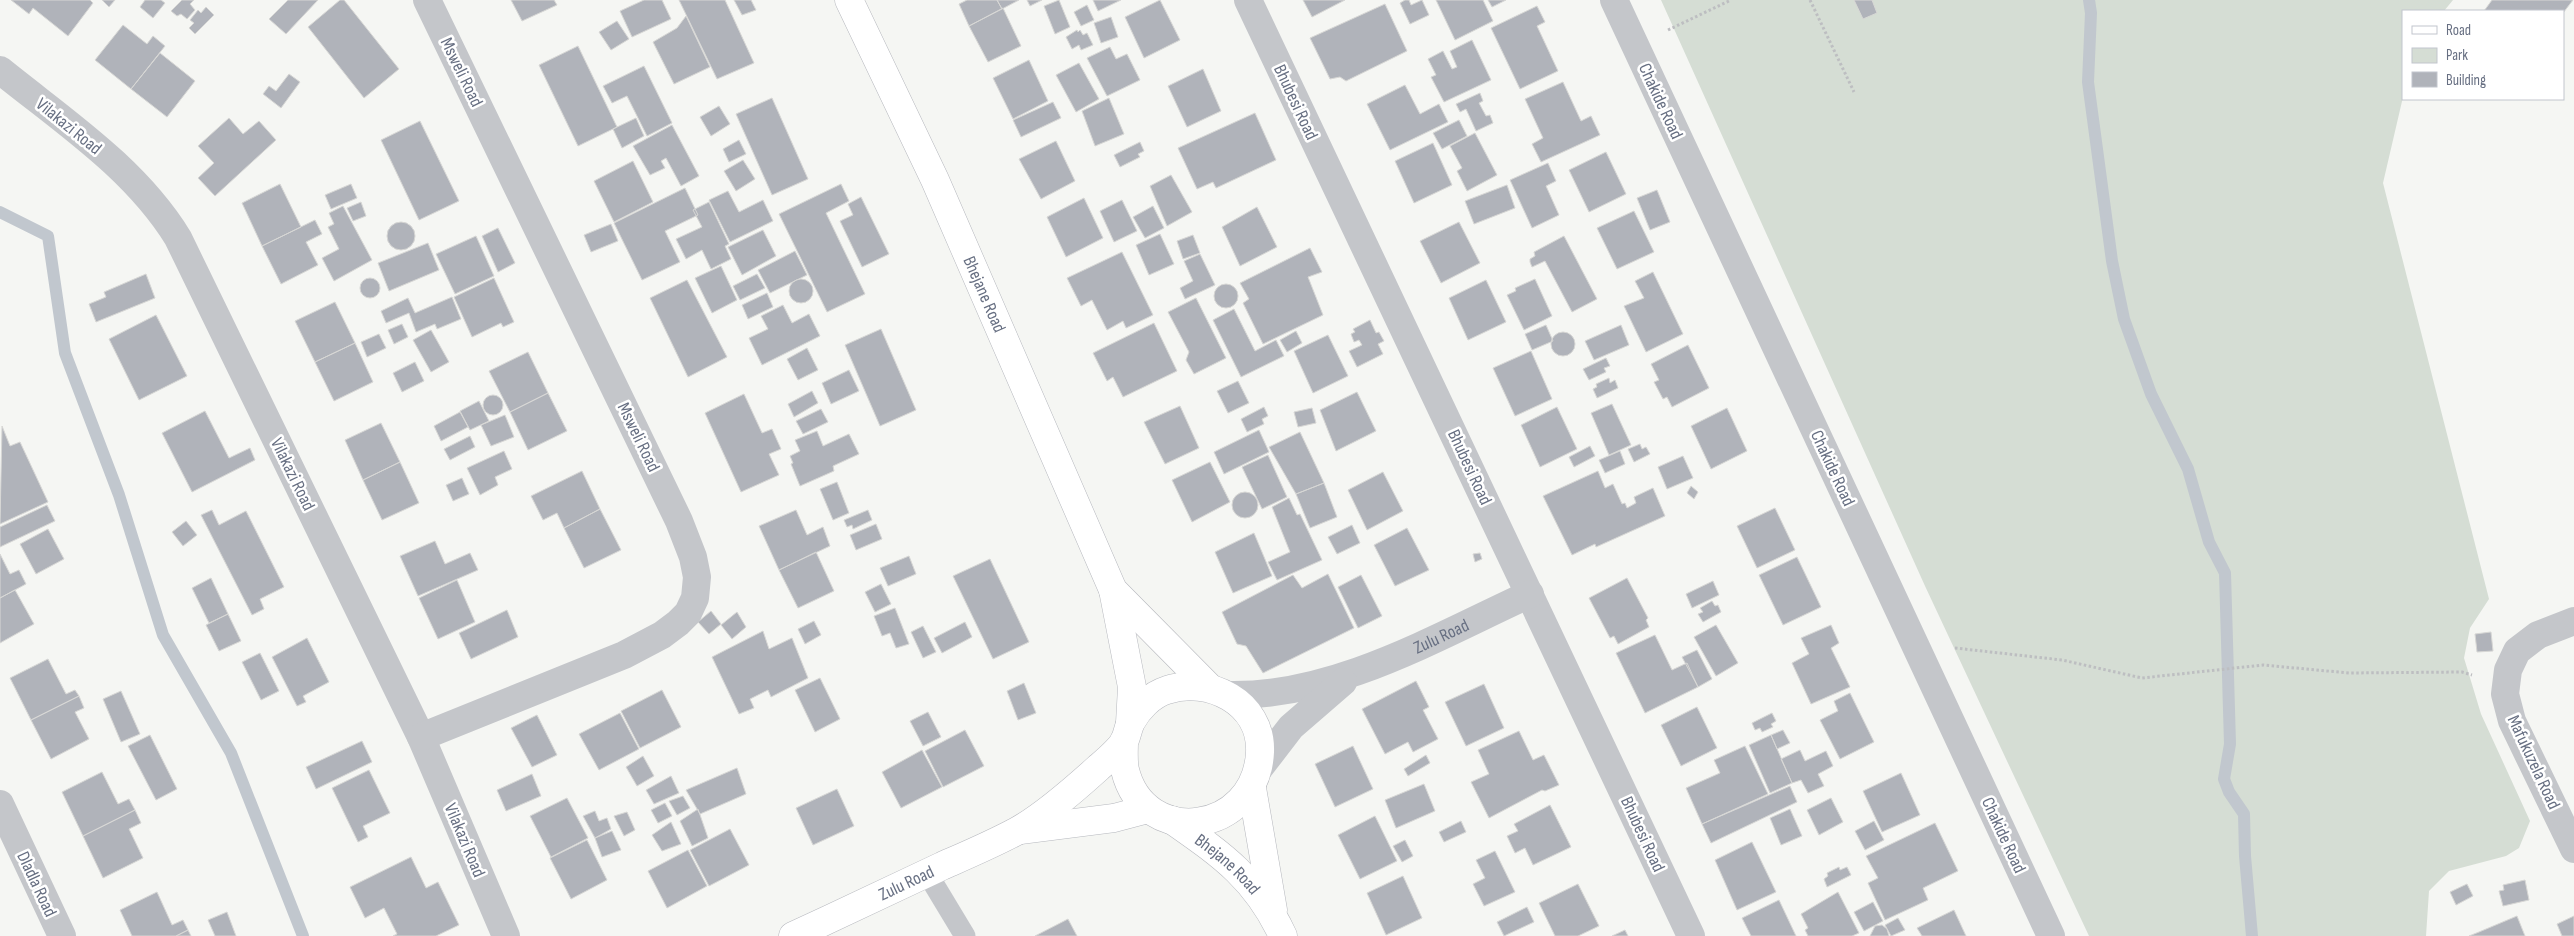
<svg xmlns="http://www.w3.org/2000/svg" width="2574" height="936" viewBox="0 0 2574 936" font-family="'Sofia Sans Condensed',sans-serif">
<rect width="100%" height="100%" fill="#f5f6f3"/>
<path fill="#d5ddd4" d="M1661 0H2453L2444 11H2403V97L2383 183 2489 599 2470 628 2464 658 2481 714 2530 821 2519 848 2506 856 2449 871 2429 891 2426 936H2089L1925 586Z"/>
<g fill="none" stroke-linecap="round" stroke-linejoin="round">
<path stroke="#c1c7ce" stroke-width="12" d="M2089 0 2091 13 2088 82 2112 261 2124 319 2151 394 2188 469 2209 542 2225 573 2230 744 2224 779 2229 792 2244 814 2245 856 2252 936
M0 212 48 236 65 353 119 495 163 635 231 753 303 936"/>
</g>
<path fill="#b0b3ba" stroke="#d7d7d5" d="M11 0H90L93 3 68 36 33 8 29 14Z
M102 0H115L109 7Z
M145 0H161L165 3 153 18 140 7Z
M182 0H194L190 4 195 10 187 19 181 14 177 16 171 11Z
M288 0H318L286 34 269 19Z
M340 0H344L399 69 364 98 308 27Z
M511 0H554L557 5 522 21Z
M644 0H662L671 19 632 37 620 11Z
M679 0H725L754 63 717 79Z
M734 0H751L756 10 742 15Z
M967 0H997L1002 9 969 26 959 4Z
M997 0H1019L1002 9Z
M1027 0H1042L1030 6Z
M1059 0 1070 27 1055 34 1044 6Z
M1093 0H1121L1098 11Z
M1160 0 1180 40 1144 58 1125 17Z
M1303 0H1345L1312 17Z
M1405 0H1409L1411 5 1422 0 1429 15 1410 24 1400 3Z
M1436 0H1483L1493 21 1455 40Z
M1488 0H1506L1492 7Z
M1854 0H1872L1877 13 1863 19Z
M2492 0H2573L2563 13V11H2484Z
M1385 4 1407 51 1346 81 1340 77 1330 79 1310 38Z
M1087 5 1094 20 1081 26 1074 12Z
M1537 6 1545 22 1537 26 1558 71 1520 89 1491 28Z
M206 7 214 15 195 34 189 28 194 23 190 20 198 10 201 13Z
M1003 8 1021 46 988 62 969 26Z
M686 16 710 67 674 84 653 42 677 28Z
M1111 17 1118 37 1101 43 1094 23Z
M617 21 629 39 611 50 599 32Z
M123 25 147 44 153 36 165 46 131 89 95 60Z
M1077 30 1078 32 1080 30 1083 35 1087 33 1093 45 1081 50 1079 45 1072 49 1066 37Z
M1472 40 1491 80 1444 102 1431 77 1436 75 1428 59 1443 51 1452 69 1457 67 1450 51Z
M578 46 617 127 578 146 539 65Z
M1110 47 1116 59 1127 54 1140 80 1107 96 1087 58Z
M160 53 195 81 167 117 131 89Z
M1029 60 1048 101 1013 119 993 78Z
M1079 63 1099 99 1076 112 1056 75Z
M644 66 672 123 647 136 627 96 612 103 603 86Z
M1203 69 1221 111 1187 127 1168 86Z
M289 74 300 82 281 108 263 94 269 86 276 91Z
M1563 82 1581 121 1591 116 1600 135 1541 162 1532 144 1543 138 1525 99Z
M1405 85 1420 114 1439 104 1448 122 1390 150 1367 104Z
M1480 93 1483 101 1479 103 1486 116 1490 115 1493 123 1476 131 1466 109 1460 112 1456 104Z
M772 98 808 179 772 195 736 114Z
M1109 98 1124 134 1095 146 1082 111Z
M1053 102 1061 118 1021 137 1013 120Z
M719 106 730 124 711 136 700 117Z
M1255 113 1276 160 1216 188 1213 182 1197 189 1178 148Z
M229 118 243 134 259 121 276 140 215 196 198 178 214 163 198 146Z
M636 118 644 136 622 148 613 129Z
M1459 120 1467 136 1442 149 1433 133Z
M420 121 459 201 419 220 381 140Z
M672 125 699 176 681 186 666 158 661 161 665 168 650 175 633 146Z
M1475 133 1497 175 1467 191 1457 171 1462 168 1450 146Z
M739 140 746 154 729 162 723 149Z
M1056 141 1075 181 1041 199 1019 159Z
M1140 142 1144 151 1138 154 1140 157 1120 167 1114 155Z
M1433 143 1452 185 1414 203 1395 161Z
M1606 152 1626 194 1589 212 1569 170Z
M743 160 755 179 736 191 724 171Z
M633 161 653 202 614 222 594 181Z
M1548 163 1556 181 1546 186 1559 215 1532 228 1510 180Z
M1171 175 1192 212 1167 226 1150 186Z
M280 184 301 227 262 246 242 203Z
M351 184 357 198 331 209 325 195Z
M841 184 849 201 826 213 865 294 827 312 779 214Z
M1507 185 1515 208 1474 224 1465 201Z
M685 188 698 215 665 231 680 262 642 280 614 223Z
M1657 190 1670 222 1650 230 1637 198Z
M728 191 739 212 763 200 773 221 730 242 709 200Z
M861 197 889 254 862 267 840 221 853 215 848 204Z
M1084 198 1103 238 1066 257 1047 217Z
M1122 200 1137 231 1114 242 1100 211Z
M361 202 366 216 353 221 347 208Z
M709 202 729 244 725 246 731 259 711 269 702 250 686 259 676 239 702 227 693 210Z
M343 206 372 260 334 281 322 258 339 249 328 227 334 224 329 213Z
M1153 206 1164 228 1145 238 1133 217Z
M1257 207 1277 247 1240 266 1222 227Z
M1634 211 1654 252 1617 269 1597 228Z
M315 220 322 234 306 242 318 265 281 284 262 246Z
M1459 222 1480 263 1441 283 1420 241Z
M387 236a14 14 0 1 1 28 0a14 14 0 1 1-28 0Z
M611 224 618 241 591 252 584 235Z
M498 228 515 263 498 272 482 236Z
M763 230 776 256 742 275 728 247Z
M1160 234 1174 264 1149 275 1136 245Z
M1193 235 1200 253 1183 259 1177 241Z
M476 236 494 276 455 294 436 254Z
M1564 236 1597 299 1572 312 1545 261 1532 267 1530 262V259L1535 256 1534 252Z
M428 243 439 270 389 291 378 263Z
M1310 248 1322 272 1308 277 1323 315 1263 344 1243 303 1249 299 1240 283Z
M795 251 807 275 770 293 758 270Z
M1122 252 1153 315 1126 328 1123 321 1107 330 1092 300 1081 306 1067 278Z
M1200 254 1215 285 1185 299 1180 288 1193 281 1184 261Z
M721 266 737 300 712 313 695 278Z
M1653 272 1683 334 1646 352 1624 306 1644 298 1635 281Z
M146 274 155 298 96 322 89 304 106 297 104 292Z
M757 274 765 288 740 300 733 286Z
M494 278 514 322 503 327 501 323 472 337 454 297Z
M360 288a10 10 0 1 1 20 0a10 10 0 1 1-20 0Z
M1535 279 1552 316 1524 330 1507 295 1516 291 1515 288Z
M789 291a12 12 0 1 1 24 0a12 12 0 1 1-24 0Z
M687 280 727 357 688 377 650 298Z
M1486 280 1506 322 1468 340 1449 298Z
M1214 296a12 12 0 1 1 24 0a12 12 0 1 1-24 0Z
M767 293 773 307 748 319 742 305Z
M452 297 461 319 437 329 435 324 416 332 409 313 386 323 381 311 408 298 415 313Z
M1196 298 1226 358 1194 374 1186 360 1189 352 1168 312Z
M335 302 355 343 315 362 295 321Z
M783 305 792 323 809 314 820 336 762 365 749 338 768 329 761 316Z
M1234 309 1255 351 1276 340 1284 356 1241 377 1213 320Z
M156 315 187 376 139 400 109 339Z
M1370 320 1376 333 1379 332 1384 341 1378 344 1383 354 1357 367 1349 351 1362 345 1359 340 1354 342 1351 334 1355 332 1353 329Z
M1154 323 1177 371 1123 397 1113 377 1107 381 1093 353Z
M402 324 408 337 394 344 388 330Z
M1546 325 1553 341 1532 350 1525 334Z
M1621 325 1629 345 1594 360 1585 341Z
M881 329 916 410 880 426 845 345Z
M431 330 449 362 431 372 413 340Z
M1296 331 1302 343 1287 352 1280 340Z
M1551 344a12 12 0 1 1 24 0a12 12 0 1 1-24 0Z
M379 334 386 348 367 357 361 342Z
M1328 335 1348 376 1313 393 1294 351Z
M355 343 373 382 334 401 315 362Z
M1688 345 1709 388 1672 407 1667 397 1663 399 1654 382 1659 380 1651 364Z
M807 348 818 370 798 380 787 359Z
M1531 351 1552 399 1515 416 1493 368Z
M528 352 548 393 510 412 489 371Z
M1606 358 1610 366 1604 368 1606 372 1589 380 1583 369Z
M415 362 424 381 402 392 393 373Z
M849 370 859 391 831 404 822 383Z
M1609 378 1610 383 1615 380 1618 388 1597 398 1593 389 1597 387 1596 384Z
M1238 381 1249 403 1228 413 1217 391Z
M812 391 818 403 794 417 788 404Z
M1357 392 1376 431 1336 451 1320 410Z
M548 393 567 431 528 450 510 412Z
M744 394 762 433 772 429 781 449 769 454 779 475 741 492 705 413Z
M483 405a10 10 0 1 1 20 0a10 10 0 1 1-20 0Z
M479 401 489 421 470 430 460 411Z
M1612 404 1631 445 1609 455 1591 413Z
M1180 406 1199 448 1165 464 1144 422Z
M1264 407 1268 416 1262 419 1264 424 1247 432 1241 419Z
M1557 407 1577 449 1540 467 1521 425Z
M1312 408 1316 423 1298 427 1294 412Z
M1727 408 1747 451 1711 469 1691 426Z
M821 409 828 422 803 434 796 421Z
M205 411 229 458 250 448 255 460 192 492 162 433Z
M460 412 468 427 441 441 434 426Z
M505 415 514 437 491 446 481 425Z
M381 423 400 462 363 480 345 440Z
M2 426 10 446 20 442 48 502 0 524Z
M1259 430 1269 452 1224 474 1214 452Z
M817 431 823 446 849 434 859 454 833 466 834 471 800 486 791 464 793 463 790 456 800 451 795 440Z
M1300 432 1324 483 1296 494 1269 447Z
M470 436 475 447 450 460 444 449Z
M1640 444 1642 449 1646 447 1650 454 1634 462 1628 449Z
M1590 446 1595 456 1574 467 1569 457Z
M504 451 512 469 495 477 498 485 480 495 467 468Z
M1620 451 1625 464 1605 473 1599 460Z
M1268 455 1287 497 1262 509 1242 467Z
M1683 456 1693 478 1667 489 1658 467Z
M400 462 419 503 382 520 363 480Z
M1210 462 1230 502 1192 522 1172 480Z
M582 471 600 509 564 528 557 513 543 520 531 496Z
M1598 471 1605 488 1613 484 1622 504 1625 503 1627 508 1636 503 1634 497 1653 488 1665 516 1596 547 1595 544 1572 555 1543 496Z
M1383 472 1403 511 1367 530 1348 490Z
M462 478 469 494 453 501 446 485Z
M837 482 849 513 833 520 820 489Z
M1324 483 1337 517 1310 528 1296 494Z
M1691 486 1698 492 1694 499 1687 493Z
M1232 505a13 13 0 1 1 26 0a13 13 0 1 1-26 0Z
M1289 498 1297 515 1300 514 1322 560 1277 580 1268 562 1290 552 1272 507Z
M47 505 55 521 0 547V527Z
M1775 508 1795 550 1757 568 1737 526Z
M600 509 621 550 584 568 564 528Z
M212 510 219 525 246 511 284 587 260 599 264 609 252 615 201 515Z
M796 510 807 535 823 527 830 546 779 570 759 526Z
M868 510 872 520 853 529 852 525 847 527 844 520Z
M186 521 197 535 183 546 172 532Z
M876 524 882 539 856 550 850 535Z
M1352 525 1360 543 1337 554 1328 537Z
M1407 528 1429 570 1395 586 1374 545Z
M48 529 64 559 36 574 20 544Z
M1254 533 1272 576 1233 593 1215 552Z
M435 541 445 564 470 553 478 570 418 596 400 556Z
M816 552 834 591 798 608 779 570Z
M1480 553 1482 559 1475 562 1473 554Z
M0 554 10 574 19 570 26 584 0 598Z
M909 556 916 574 888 586 880 568Z
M1797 557 1821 607 1783 625 1759 575Z
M990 559 1029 642 993 659 953 576Z
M1328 574 1354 628 1263 673 1246 646 1237 644 1222 612 1293 575 1302 588Z
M1361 575 1382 616 1358 628 1338 587Z
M211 578 228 614 209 623 192 588Z
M1627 578 1648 618 1646 620 1649 627 1618 644 1614 636 1610 638 1589 598Z
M457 580 475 622 438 639 419 598Z
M1713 581 1719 595 1692 608 1686 594Z
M881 584 891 604 875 612 865 592Z
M15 590 34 624 0 643V598Z
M1712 601 1715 606 1718 605 1721 612 1703 622 1698 614 1703 612 1700 608Z
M895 608 909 644 896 648 890 633 882 636 874 616Z
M507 610 518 637 471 659 459 633Z
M711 611 721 624 709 634 698 622Z
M737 612 746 627 732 639 721 625Z
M228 614 241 641 219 651 206 625Z
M814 621 821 635 805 644 798 629Z
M965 622 972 637 942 653 934 638Z
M1716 625 1738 663 1716 676 1694 637Z
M1831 625 1839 643 1831 648 1850 687 1811 704 1792 663 1809 654 1801 638Z
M923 626 936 652 923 658 911 632Z
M763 631 769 649 792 638 808 678 771 697 768 690 750 699 754 708 739 714 712 657Z
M2491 632 2493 651 2477 652 2475 634Z
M1655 635 1672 670 1687 663 1698 687 1645 713 1616 653Z
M307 638 329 682 303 696 306 702 297 706 272 657Z
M1697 650 1712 679 1698 687 1682 657Z
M260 653 279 691 261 700 242 662Z
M48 659 66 694 75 690 79 696 31 720 10 678Z
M820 678 840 719 815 732 795 690Z
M1416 681 1429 707 1423 710 1438 739 1413 752 1408 742 1385 754 1362 709Z
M1024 683 1036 713 1018 720 1007 691Z
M1484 684 1504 728 1466 746 1445 702Z
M662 690 681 727 640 748 621 711Z
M121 691 140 734 121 742 103 699Z
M1850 693 1874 742 1840 759 1820 720 1838 711 1834 701Z
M79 696 84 708 75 712 89 739 51 759 31 720Z
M1697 707 1717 748 1681 766 1661 725Z
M928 712 941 737 923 746 910 721Z
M620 713 639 749 599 770 579 734Z
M1772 713 1776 721 1771 724 1773 727 1762 732 1760 728 1755 730 1752 723Z
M537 715 557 755 532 767 511 728Z
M965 730 984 766 943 787 925 751Z
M1783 730 1790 743 1777 749 1771 735Z
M1519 731 1533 760 1544 755 1559 785 1545 791 1542 790 1489 818 1471 782 1489 774 1478 750Z
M150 735 177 789 156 800 128 746Z
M1771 735 1792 783 1770 793 1749 745Z
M362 741 372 762 316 789 306 767Z
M1353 746 1373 789 1335 807 1315 764Z
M1745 746 1768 794 1702 824 1686 788 1720 773 1714 760Z
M922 750 942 787 901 808 882 772Z
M1800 750 1805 761 1826 751 1833 766 1818 774 1824 786 1808 793 1801 780 1792 783 1781 759Z
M1426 755 1430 763 1408 776 1404 769Z
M643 756 654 776 637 786 626 767Z
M737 768 746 794 700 814 686 790Z
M369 770 390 813 363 826 368 837 358 842 332 788Z
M102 772 118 804 129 799 135 810 83 836 62 792Z
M1901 773 1920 815 1882 832 1863 791Z
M532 774 541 796 506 811 497 790Z
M671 776 679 793 654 804 646 790Z
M1424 784 1435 811 1396 828 1385 800Z
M1790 786 1797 802 1711 843 1702 824Z
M837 789 854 826 813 845 796 808Z
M683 796 690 808 677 815 669 801Z
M567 798 588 838 551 857 530 816Z
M1831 798 1843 822 1819 835 1807 810Z
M665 803 672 816 658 823 651 810Z
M1550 805 1571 847 1533 865 1525 848 1515 853 1507 836 1518 831 1514 824Z
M698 809 708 838 692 846 680 821Z
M1790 809 1802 836 1781 845 1770 818Z
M135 810 141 823 129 829 143 858 103 878 83 836Z
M595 811 599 821 607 818 611 829 595 838 583 816Z
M627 812 635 830 624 836 614 816Z
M1375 816 1397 861 1360 879 1338 835Z
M1461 821 1466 832 1444 842 1439 832Z
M1874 821 1884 840 1865 850 1855 831Z
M671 822 681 844 662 851 652 835Z
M1935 823 1958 871 1923 888 1928 900 1885 920 1868 883 1878 878 1866 856Z
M730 829 749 865 709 886 690 850Z
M612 831 621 850 602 857 595 838Z
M587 840 607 880 571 899 550 858Z
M1405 840 1413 856 1402 862 1393 846Z
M1752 842 1776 892 1737 910 1715 860Z
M688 850 707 886 667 908 648 871Z
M1495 851 1515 892 1484 906 1473 884 1485 878 1476 860Z
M411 857 426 888 438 882 459 925 436 936H393L397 934 384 908 365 918 350 887Z
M1839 867 1840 870 1847 867 1851 875 1827 887 1824 879 1828 876 1827 873Z
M1403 876 1422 918 1386 935 1367 893Z
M2525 880 2529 900 2503 906 2499 891 2504 890 2503 885Z
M1578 884 1599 926 1578 936H1555L1539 903Z
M2467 884 2473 896 2456 905 2450 892Z
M157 892 172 925 183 920 188 930 176 936H132L120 910Z
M1838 892 1859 933 1852 936H1808L1805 930 1808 928 1801 914Z
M1779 900 1796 936H1751L1742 918Z
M1873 902 1883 921 1864 931 1854 912Z
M1527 907 1534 922 1504 936 1497 922Z
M1954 910 1966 936H1922L1917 928Z
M227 912 236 936H215L208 920Z
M2517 916 2525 936H2469L2479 932Z
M2574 916V936H2562L2557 924Z
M1898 918 1905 930 1891 936 1885 925Z
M1068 919 1077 936H1035Z
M1882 925 1887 929 1889 936H1870L1875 926Z
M188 930 191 936H176Z
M1625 930 1628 936H1612Z"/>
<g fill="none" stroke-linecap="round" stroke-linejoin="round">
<defs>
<g id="secondary">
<path id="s2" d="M849 0 935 180 1113 590 1132 687 1130 723"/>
<path d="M1113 590 1209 687"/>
<path d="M1252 788 1273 910"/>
<path id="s3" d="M1172 820C1222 855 1256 878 1283 936"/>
<path d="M1020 830 1114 818 1148 809"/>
<path id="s4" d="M793 936C843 913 893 889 942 866 967 855 993 844 1017 831 1041 818 1077 787 1098 768 1106 761 1118 751 1124 742 1127 736 1128 728 1131 722 1138 709 1151 695 1167 690 1208 676 1262 702 1260 752 1256 835 1144 849 1125 770 1123 762 1124 750 1124 741"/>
</g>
</defs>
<use href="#secondary" stroke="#b6b8be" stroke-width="29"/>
<path stroke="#bdbec1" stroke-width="3" stroke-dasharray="2.5 2.5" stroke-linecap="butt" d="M1810 0 1854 92
M1668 30 1731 0
M1955 648 2062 660 2142 678 2263 665 2349 673 2462 672 2472 675"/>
<path stroke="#c4c6ca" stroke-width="21" d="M927 873 965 936"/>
<g stroke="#c4c6ca" stroke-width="28">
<path d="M1248 0 1691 936"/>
<path d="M1614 0 2051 936"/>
<path d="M0 70C63 121 135 168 178 238L421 737 506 936"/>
<path d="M2574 621 2538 635 2517 651 2508 670 2505 694 2512 721 2574 849"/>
<path id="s1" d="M1229 695C1335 697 1436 637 1530 594"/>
<path d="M421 737 624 655 662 635 678 623 688 613 695 598 697 577 693 557 679 521 427 0"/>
<path d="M1258 770 1291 727 1343 682"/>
<path d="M0 804 62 936"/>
</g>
<use href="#secondary" stroke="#fff" stroke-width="28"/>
</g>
<g text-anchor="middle" stroke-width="5" stroke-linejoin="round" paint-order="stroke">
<g font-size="18" fill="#676f82" stroke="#fff">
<text transform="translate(462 72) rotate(64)" y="6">Msweli Road</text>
<text transform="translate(1661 101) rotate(65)" y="6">Chakide Road</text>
<text transform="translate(1296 102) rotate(65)" y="6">Bhubesi Road</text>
<text transform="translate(69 126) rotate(39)" y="6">Vilakazi Road</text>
<text dy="6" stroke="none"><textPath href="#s2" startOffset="324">Bhejane Road</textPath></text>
<text transform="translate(639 437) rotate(64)" y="6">Msweli Road</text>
<text transform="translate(1470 467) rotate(65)" y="6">Bhubesi Road</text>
<text transform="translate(1833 468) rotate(65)" y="6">Chakide Road</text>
<text transform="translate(293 474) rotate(64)" y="6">Vilakazi Road</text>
<text dy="6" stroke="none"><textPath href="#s1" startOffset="222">Zulu Road</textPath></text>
<text transform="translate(2534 762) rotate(65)" y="6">Mafukuzela Road</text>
<text transform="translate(1643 834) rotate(65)" y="6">Bhubesi Road</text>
<text transform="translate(2004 835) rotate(65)" y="6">Chakide Road</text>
<text transform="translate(465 840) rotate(67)" y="6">Vilakazi Road</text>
<text dy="6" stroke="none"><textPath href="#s3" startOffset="71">Bhejane Road</textPath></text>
<text dy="6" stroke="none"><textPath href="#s4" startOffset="125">Zulu Road</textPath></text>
<text transform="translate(37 884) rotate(65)" y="6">Dladla Road</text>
</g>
</g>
<rect x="2402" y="10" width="162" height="90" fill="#ffffff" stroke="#c2c5cd"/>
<rect x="2412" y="26" width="25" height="8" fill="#ffffff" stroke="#c2c5cd"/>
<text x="2446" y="35" font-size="15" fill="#676f82">Road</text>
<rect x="2412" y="48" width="25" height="15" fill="#d5ddd4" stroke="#c2c5cd"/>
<text x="2446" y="60" font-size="15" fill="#676f82">Park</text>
<rect x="2412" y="72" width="25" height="15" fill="#b0b3ba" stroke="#c2c5cd"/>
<text x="2446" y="85" font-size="15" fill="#676f82">Building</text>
</svg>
